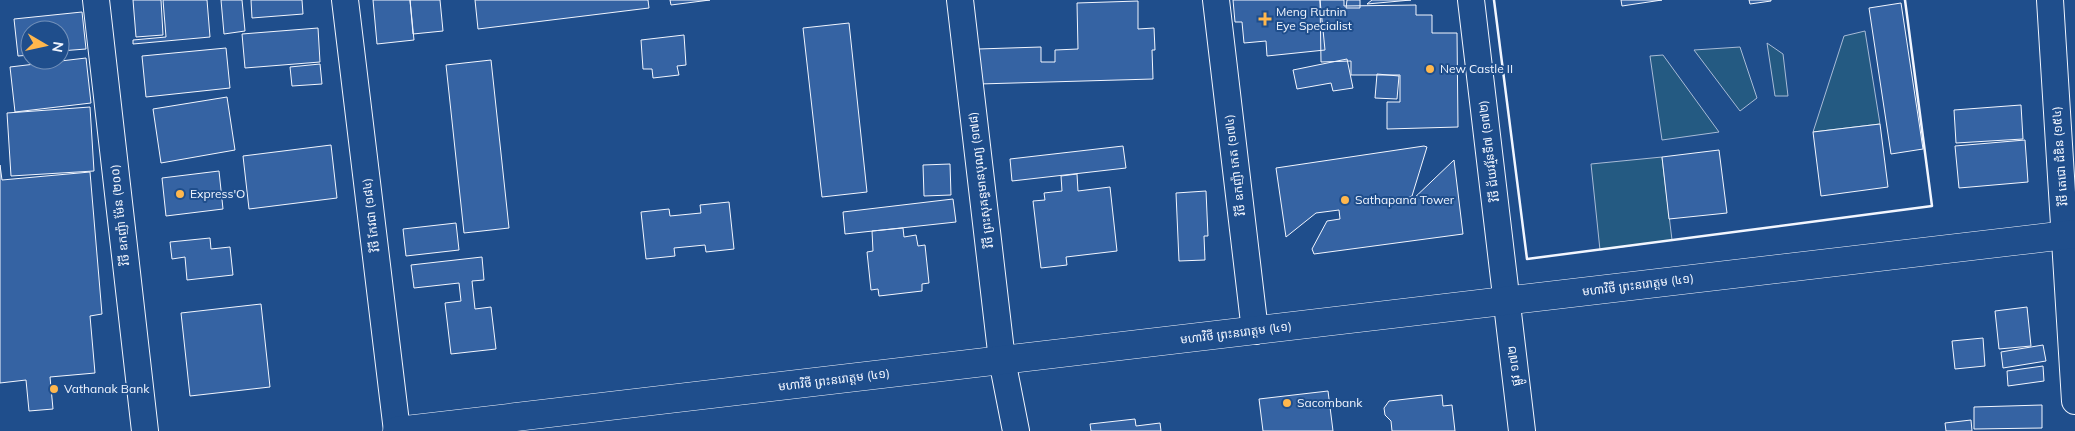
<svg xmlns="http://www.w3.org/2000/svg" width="2075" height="431" viewBox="0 0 2075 431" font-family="Mulish,'Noto Sans Khmer',sans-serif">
<rect width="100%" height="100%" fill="#1f4e8c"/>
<path fill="#245a82" stroke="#a8bbd7" d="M1865 31 1880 124 1813 132 1844 36Z
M1767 43 1783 54 1788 96H1775Z
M1740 47 1757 98 1740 111 1694 50Z
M1663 55 1719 132 1662 140 1650 56Z
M1662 157 1672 240 1600 250 1591 164Z"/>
<path fill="#3563a3" stroke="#f2f6ff" d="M133 0H161L163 35 136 37Z
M163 0H207L210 37 133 44V40L166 37Z
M221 0H242L245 31 224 34Z
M251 0H302L303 14 252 18Z
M373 0H410L414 40 377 44Z
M410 0H440L443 31 413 34Z
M475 0H648L649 8 478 29Z
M670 0H710L671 5Z
M1233 0H1320L1325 50 1267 56 1266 41 1244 43 1242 22H1235Z
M1320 0H1344V6L1416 5V15H1432V33H1457L1458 127 1387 129V102H1400V75H1351V61L1321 62Z
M1347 0H1360V8H1346Z
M1372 0H1411L1367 4Z
M1621 0H1662L1622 6Z
M1749 0H1771V1L1750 4Z
M1138 1V29L1154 28 1155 50H1152L1153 79 979 84 978 49 1041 47V62H1055V50L1078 49 1077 3Z
M1901 3 1923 149 1891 154 1869 8Z
M82 12 86 49 60 51V30H30V55L18 56 14 19Z
M849 23 867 192 822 197 803 28Z
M318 28 320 62 245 68 242 34Z
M684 35 686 65 677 66 679 75 653 78 652 69H643L641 40Z
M226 48 230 88 146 97 142 56Z
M86 58 91 103 15 112 10 67Z
M1347 59 1353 88 1333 91 1331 83 1297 89 1293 70Z
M491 60 509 228 464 233 446 65Z
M320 64 322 84 292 86 290 67Z
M1377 74 1399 76 1397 99 1375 98Z
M227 97 235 150 161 163 153 109Z
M2021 105 2023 139 1956 143 1954 110Z
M90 107 94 171 11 176 7 113Z
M1880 124 1888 187 1821 196 1813 132Z
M2025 140 2028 182 1959 188 1955 146Z
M331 145 337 198 249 209 243 156Z
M1123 146 1126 168 1012 181 1010 159Z
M1424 146 1427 147 1412 196 1408 198 1410 202 1454 160 1463 234 1314 254 1312 249 1327 221 1340 219 1339 210 1316 213 1286 237 1276 168Z
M1719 150 1727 213 1669 219 1662 157Z
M950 164 951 195 924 196 923 165Z
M0 165 2 180 90 172 102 314 90 316 95 373 50 377 53 409 29 411 26 380 0 383Z
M219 171 223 209 166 216 162 178Z
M1077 174 1078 191 1110 187 1117 251 1066 257 1067 265 1041 268 1033 201 1045 200 1044 193 1062 191 1061 176Z
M1206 191 1208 236H1204L1205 260 1179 261 1176 193Z
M953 199 956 222 845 234 843 212Z
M729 202 734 249 706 252 705 245 674 248 675 256 646 259 641 212 669 209 670 216 701 213 700 205Z
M456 223 459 250 406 256 403 229Z
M903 228 904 237 916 235 918 246 925 245 929 283 922 284V291L879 296 878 289 871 290 867 252 873 251 872 231Z
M210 238 211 249 230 247 233 275 187 280 185 257 172 259 170 242Z
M482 257 484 280 472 281 475 309 491 307 496 349 451 354 445 303 461 301 459 283 414 288 411 265Z
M261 304 270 387 190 396 181 313Z
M2027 307 2031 346 1999 349 1995 311Z
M1983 338 1985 366 1955 369 1952 341Z
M2043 345 2046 361 2003 368 2001 352Z
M2043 366 2044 381 2008 386 2007 371Z
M1328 391 1333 431H1263L1259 399Z
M1442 395 1443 406 1452 405 1455 431H1392L1391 421 1385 415 1384 408 1389 401Z
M2042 405V428L1974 429V407Z
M1135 419 1136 426 1160 423 1161 431H1091L1090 424Z
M1971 420 1972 431H1946L1945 423Z"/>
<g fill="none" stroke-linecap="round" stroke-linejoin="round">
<defs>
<path id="minor" d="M96 0 145 431
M345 0 397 431
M960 0 1002 360 1016 431
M1216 0 1255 331
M1471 0 1522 431
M2050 0 2075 401"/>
<path id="major" d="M397 431 2075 234"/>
</defs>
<use href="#minor" stroke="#f2f6ff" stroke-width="28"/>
<use href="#major" stroke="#f2f6ff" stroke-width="29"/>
<use href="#minor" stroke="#1f4e8c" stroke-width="26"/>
<use href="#major" stroke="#1f4e8c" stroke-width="28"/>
<path stroke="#f2f6ff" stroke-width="2.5" d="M1494 0 1527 259 1932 206 1905 0"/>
</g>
<g fill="#ffb74d" stroke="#1f4e8c" stroke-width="2">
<path d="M1262.5 11.5h5v5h5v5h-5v5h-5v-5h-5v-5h5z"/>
<circle cx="1430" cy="69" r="5"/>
<circle cx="180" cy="194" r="5"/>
<circle cx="1345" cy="200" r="5"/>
<circle cx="54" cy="389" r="5"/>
<circle cx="1287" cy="403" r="5"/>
</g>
<g text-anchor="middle" stroke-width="4" stroke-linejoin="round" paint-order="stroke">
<g font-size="12" fill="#f2f6ff" stroke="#1f4e8c" text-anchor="start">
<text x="1276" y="16">Meng Rutnin<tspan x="1276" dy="14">Eye Specialist</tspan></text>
<text x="1440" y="73">New Castle II</text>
<text x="190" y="198">Express'O</text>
<text x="1355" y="204">Sathapana Tower</text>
<text x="64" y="393">Vathanak Bank</text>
<text x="1297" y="407">Sacombank</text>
</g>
<g font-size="12" fill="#f2f6ff" stroke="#1f4e8c">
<text transform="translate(1489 151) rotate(-97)" y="4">វិថី ជ័យវរ្ម័នទី៧ (១៧២)</text>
<text transform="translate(2060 156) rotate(-94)" y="4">វិថី តេជោ ដំឌិន (១៥៤)</text>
<text transform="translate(1235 165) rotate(-97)" y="4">វិថី ឧកញ៉ា កេត (១៧៤)</text>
<text transform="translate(981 180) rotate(-97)" y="4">វិថី ព្រះសុគន្ធមានបុណ្យ (១៧៨)</text>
<text transform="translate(120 215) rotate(-96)" y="4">វិថី ឧកញ៉ា ម៉ែន (២០០)</text>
<text transform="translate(371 215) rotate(-97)" y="4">វិថី កែវជា (១៨៤)</text>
<text transform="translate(1638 285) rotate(-7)" y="4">មហាវិថី ព្រះនរោត្តម (៤១)</text>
<text transform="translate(1236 333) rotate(-7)" y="4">មហាវិថី ព្រះនរោត្តម (៤១)</text>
<text transform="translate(1514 366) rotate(-97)" y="4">ផ្លូវ ១៧២</text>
<text transform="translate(834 380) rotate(-7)" y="4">មហាវិថី ព្រះនរោត្តម (៤១)</text>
</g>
</g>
<g transform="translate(45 45) rotate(99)"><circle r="24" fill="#1f4e8c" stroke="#7391ba"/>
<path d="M0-4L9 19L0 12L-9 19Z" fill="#ffb74d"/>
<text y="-8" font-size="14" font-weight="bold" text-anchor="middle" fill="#f2f6ff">N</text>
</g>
</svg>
